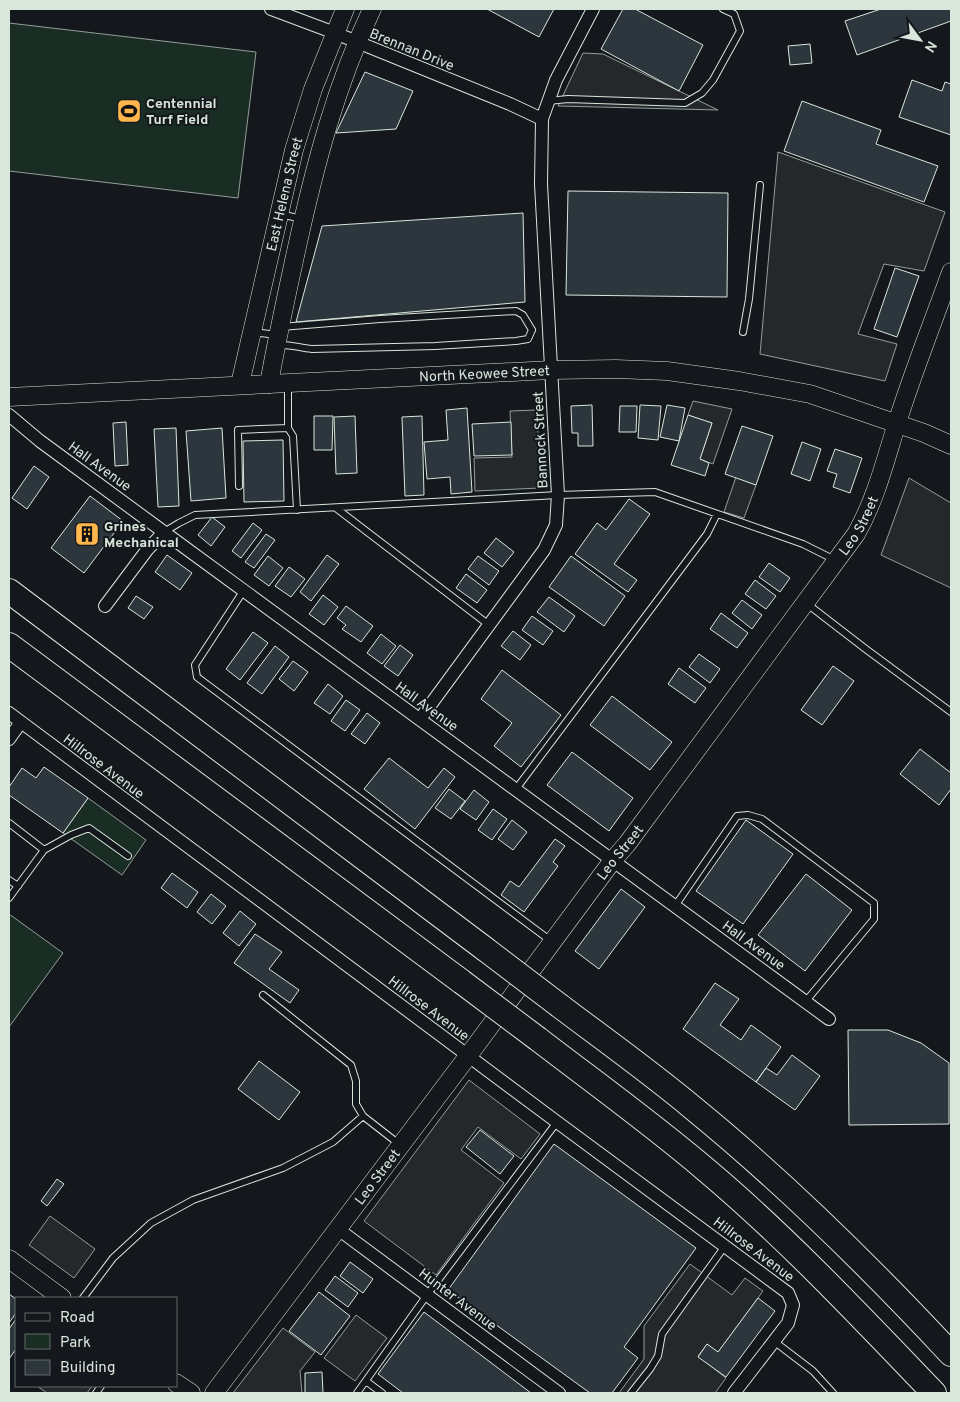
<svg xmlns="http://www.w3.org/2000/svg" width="960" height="1402" viewBox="0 0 960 1402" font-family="Overpass,sans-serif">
<rect width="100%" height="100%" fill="#14181c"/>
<path fill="#1a2d24" stroke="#939e99" d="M9 23 256 52 238 198 9 171Z
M88 798 146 840 122 875 63 833Z
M9 914 63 953 9 1027Z"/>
<path fill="#24282b" stroke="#939e99" d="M583 53 603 54 718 110 558 106Z
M778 152 945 212 924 271 884 264 858 334 897 344 885 381 760 354Z
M693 401 732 409 713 464 700 459 712 423 688 415Z
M537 410 540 488 475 491 474 458 512 457 510 411Z
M736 477 756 485 744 518 724 512Z
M909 478 951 503V588L881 555Z
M469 1080 540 1134 521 1159 478 1127 461 1150 504 1183 436 1275 364 1221Z
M50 1216 95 1249 74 1278 29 1245Z
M690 1264 732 1295 745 1278 763 1291 718 1352 707 1344 698 1356 726 1378 715 1393H619L644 1359V1326Z
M356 1315 387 1338 355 1381 324 1358Z
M283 1328 315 1352 300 1371 302 1393H233Z
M37 1386H92L87 1393H47Z"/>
<path fill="#2c363c" stroke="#d8e6dc" d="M487 9H554L539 37Z
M623 9H635L703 45 679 91 601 49Z
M881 9H951V21L857 55 845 21Z
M810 44 812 63 790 65 788 46Z
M365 72 413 91 396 129 336 133Z
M912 80 942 91 945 82 951 84V135L899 117Z
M802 101 881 130 876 144 938 166 924 202 784 151Z
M568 191 728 193 727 297 566 295Z
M523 213 525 302 296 322 322 226Z
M895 268 919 276 897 337 874 329Z
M592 405 593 446H578V433H572L571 406Z
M640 405 661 406 658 440 638 438Z
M667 405 685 408 679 441 660 437Z
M620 406H637L636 432H619Z
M467 408 472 492 451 494 450 477 427 479 424 442 448 440 446 410Z
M688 415 712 423 700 459 709 463 705 476 671 465Z
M314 416H333L332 450H314Z
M355 416 357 473 336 474 334 417Z
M422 416 424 495 405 496 402 417Z
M126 422 128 465 115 466 113 423Z
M511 422 512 455 474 456 472 424Z
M742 426 773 436 756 485 725 474Z
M176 428 179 506 158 507 154 429Z
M222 428 226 498 191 501 186 431Z
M283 440 284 501 244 502 243 441Z
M802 442 821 449 810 481 791 474Z
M835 449 862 458 850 493 833 487 837 474 827 471Z
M34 466 49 477 27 509 12 498Z
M90 496 123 521 84 573 51 548Z
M629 499 650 514 614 564 637 580 628 592 575 554 597 523 606 530Z
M212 517 225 527 211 546 198 535Z
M253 523 262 530 241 558 232 551Z
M266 534 275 540 254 568 245 562Z
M496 538 514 552 502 567 484 553Z
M167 555 192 573 180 590 155 572Z
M327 555 339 564 311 601 300 592Z
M268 556 283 568 269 586 254 575Z
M478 556 499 571 489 585 468 569Z
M571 556 625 596 604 626 549 587Z
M769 563 790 578 780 592 759 577Z
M289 567 305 579 291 597 275 586Z
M466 574 487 590 477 603 456 588Z
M755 580 776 596 766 609 745 594Z
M323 595 338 607 324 625 309 614Z
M136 596 153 607 144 619 128 608Z
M549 597 575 616 564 632 537 612Z
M742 600 762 615 752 629 732 613Z
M346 606 373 626 361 642 342 629 346 625 337 618Z
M721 613 748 633 737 648 710 629Z
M532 616 553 631 543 645 522 630Z
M513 631 531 645 520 660 501 646Z
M253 632 268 643 240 680 226 669Z
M381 634 396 646 382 664 367 653Z
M400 645 413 655 398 676 384 666Z
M275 646 289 657 262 694 247 683Z
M699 654 720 669 710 683 689 667Z
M293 661 308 672 294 691 279 679Z
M833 666 854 681 822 725 801 710Z
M679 668 706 688 695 703 668 684Z
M502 670 561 715 521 767 494 746 512 723 481 699Z
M328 684 343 696 330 714 314 703Z
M612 696 672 742 650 770 590 725Z
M346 700 360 710 345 731 331 721Z
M367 713 380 723 365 744 351 734Z
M920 749 951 773V789L939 805 900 774Z
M572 752 633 798 609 831 547 785Z
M389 758 428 788 444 768 455 777 415 829 364 789Z
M44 767 88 798 63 833 9 795V787L22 768 36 778Z
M449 789 465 801 451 819 435 808Z
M474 790 489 802 476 820 460 809Z
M493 809 507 819 492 840 478 830Z
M512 820 527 832 513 850 498 839Z
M746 820 793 854 743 924 696 891Z
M555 839 565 846 553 862 558 866 524 912 501 895 510 881 519 887Z
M172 873 198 892 187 908 161 888Z
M806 874 852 910 805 971 758 935Z
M621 889 645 907 599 969 575 951Z
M211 894 226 906 212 924 197 912Z
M240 911 256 924 239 946 223 933Z
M255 934 282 952 269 969 299 990 290 1003 234 963Z
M715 983 739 999 720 1025 741 1040 751 1025 781 1047 756 1082 683 1029Z
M848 1030H888L921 1043 949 1063V1124L849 1125Z
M792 1055 820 1076 795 1110 756 1082 766 1068 777 1075Z
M259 1061 300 1092 279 1120 238 1089Z
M480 1130 514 1156 500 1174 466 1147Z
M554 1144 696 1248 624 1347 638 1358 612 1393H590L448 1290Z
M57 1179 64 1184 47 1206 41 1201Z
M350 1262 373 1279 363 1293 340 1276Z
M335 1276 358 1293 348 1307 325 1290Z
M319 1292 350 1316 321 1355 289 1331Z
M9 1294 16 1299V1313L9 1323Z
M758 1298 775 1311 726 1377 698 1357 707 1344 718 1352Z
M424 1312 531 1393H403L378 1374Z
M16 1319V1349L9 1359V1329Z
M322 1372 323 1393H305V1373Z"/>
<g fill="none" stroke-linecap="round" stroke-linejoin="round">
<defs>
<path id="lane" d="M548 101 568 99 685 103 702 93 713 80 740 31 734 14 723 9
M280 214 302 219
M281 327 380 319 516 311 523 315 532 330
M253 332 277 335
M743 332 749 299 760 185
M277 345C291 344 299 348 312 349L435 346 516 341 528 339 532 330
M288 428 293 436 297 510
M239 486 238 430 288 428V384
M336 508 489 625
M164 532 179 523 195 515 558 495 655 492 803 544 835 560
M244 590 195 665 197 677 551 941
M806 603 867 650 951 712
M516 789 707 534 717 514
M9 823 44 850 9 898
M44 850 71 835 89 828 128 856
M9 880 18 886
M675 906 737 816 748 815 762 819 874 903V919L806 1001
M263 995 351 1065 356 1081V1104L363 1116 399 1144
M83 1298 113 1258 151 1223 193 1200 283 1168 333 1142 363 1116
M775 1342 813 1371 833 1393
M366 1381 382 1393
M96 1393 101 1386
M357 1393 427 1295 557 1122
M631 1393 650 1369 658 1356 662 1334 725 1246"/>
<path id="street" d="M271 9 335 33 510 104 542 119
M9 415 40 441 176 541 829 1019
M105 606 147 550 164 532
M9 713 557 1122 788 1293 793 1305 788 1323 734 1393
M420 719 544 550 556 525 558 495 541 184 542 119 556 80 593 9
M9 739 21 722
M338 1229 559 1393"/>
<g id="secondary">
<path id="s1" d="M240 384 294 150 313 89 345 9"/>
<path d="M269 384C277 338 287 293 297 247 315 165 336 85 372 9"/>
<path id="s2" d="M9 397 551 370 616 369 667 371 739 381 810 394 924 433 951 445"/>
<path d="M9 1259 62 1298"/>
<path d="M176 1383 191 1393"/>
<path id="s3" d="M214 1393 468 1056 613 860 627 844 856 534C876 499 885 461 897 423 913 372 933 322 951 272"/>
</g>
<path id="highway" d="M9 591 485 949
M9 645 462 982
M560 1006C605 1040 650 1072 693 1108 785 1183 870 1267 951 1354
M538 1039C594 1082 651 1123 705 1169 786 1237 860 1316 934 1393"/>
</defs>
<use href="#lane" stroke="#d8e6dc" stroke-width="8"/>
<use href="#street" stroke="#d8e6dc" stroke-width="14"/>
<use href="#secondary" stroke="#d8e6dc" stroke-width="19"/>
<use href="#highway" stroke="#d8e6dc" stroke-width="26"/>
<use href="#lane" stroke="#14181c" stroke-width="6"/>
<use href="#street" stroke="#14181c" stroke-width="12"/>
<use href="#secondary" stroke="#14181c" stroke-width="18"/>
<use href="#highway" stroke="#14181c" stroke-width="24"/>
<defs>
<path id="highway-bridge" d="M485 949 560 1006
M462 982 538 1039"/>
</defs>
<use href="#highway-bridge" stroke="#d8e6dc" stroke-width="26" stroke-linecap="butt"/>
<use href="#highway-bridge" stroke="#14181c" stroke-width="24"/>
</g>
<defs>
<symbol id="stadium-square" viewBox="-11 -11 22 22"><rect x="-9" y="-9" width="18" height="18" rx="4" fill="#ffb74d" stroke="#14181c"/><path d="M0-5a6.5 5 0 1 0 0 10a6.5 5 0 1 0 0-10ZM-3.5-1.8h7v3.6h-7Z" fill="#111"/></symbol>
<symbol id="building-square" viewBox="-11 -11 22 22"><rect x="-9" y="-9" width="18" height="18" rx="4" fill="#ffb74d" stroke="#14181c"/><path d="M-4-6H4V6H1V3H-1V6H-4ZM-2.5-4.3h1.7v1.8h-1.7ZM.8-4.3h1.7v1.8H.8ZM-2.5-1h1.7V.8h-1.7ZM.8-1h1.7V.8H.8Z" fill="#111"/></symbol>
</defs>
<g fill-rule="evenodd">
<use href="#stadium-square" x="115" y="97" width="28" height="28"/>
<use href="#building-square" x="73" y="520" width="28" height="28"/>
</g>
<g text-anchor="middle" stroke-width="4" stroke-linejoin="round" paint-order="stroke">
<g font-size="14" fill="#d8e6dc" stroke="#14181c">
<text transform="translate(412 49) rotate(22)" y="5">Brennan Drive</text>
<text dy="5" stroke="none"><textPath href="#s1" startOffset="195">East Helena Street</textPath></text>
<text dy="5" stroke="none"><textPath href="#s2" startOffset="476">North Keowee Street</textPath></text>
<text transform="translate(540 440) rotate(-93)" y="5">Bannock Street</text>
<text transform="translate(100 466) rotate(36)" y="5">Hall Avenue</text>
<text dy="5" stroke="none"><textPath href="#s3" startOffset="1081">Leo Street</textPath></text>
<text transform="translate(427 706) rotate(36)" y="5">Hall Avenue</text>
<text transform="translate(104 766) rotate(37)" y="5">Hillrose Avenue</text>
<text dy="5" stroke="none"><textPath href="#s3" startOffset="676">Leo Street</textPath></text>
<text transform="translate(754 945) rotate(36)" y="5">Hall Avenue</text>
<text transform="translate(429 1008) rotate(37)" y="5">Hillrose Avenue</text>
<text dy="5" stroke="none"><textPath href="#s3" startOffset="271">Leo Street</textPath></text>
<text transform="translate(754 1249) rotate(37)" y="5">Hillrose Avenue</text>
<text transform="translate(458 1299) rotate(37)" y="5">Hunter Avenue</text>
</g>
<g font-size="14" font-weight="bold" fill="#d8e6dc" stroke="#14181c" text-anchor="start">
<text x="146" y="108">Centennial<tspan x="146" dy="16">Turf Field</tspan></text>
<text x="104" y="531">Grines<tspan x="104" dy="16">Mechanical</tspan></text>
</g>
</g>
<rect width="960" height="1402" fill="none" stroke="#d8e6dc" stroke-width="20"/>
<rect x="15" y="1297" width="162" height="90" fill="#14181c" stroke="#626a69"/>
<rect x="25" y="1313" width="25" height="8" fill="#14181c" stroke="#626a69"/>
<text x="60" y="1322" font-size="15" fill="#d8e6dc">Road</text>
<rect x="25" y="1334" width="25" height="15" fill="#1a2d24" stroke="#626a69"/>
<text x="60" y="1347" font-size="15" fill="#d8e6dc">Park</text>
<rect x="25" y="1360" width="25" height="15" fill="#2c363c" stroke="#626a69"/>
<text x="60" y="1372" font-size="15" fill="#d8e6dc">Building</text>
<g transform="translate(920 40) rotate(122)" stroke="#14181c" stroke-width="4" paint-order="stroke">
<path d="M0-4L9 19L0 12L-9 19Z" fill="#d8e6dc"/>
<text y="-8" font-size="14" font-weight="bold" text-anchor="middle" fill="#d8e6dc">N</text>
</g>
</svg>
